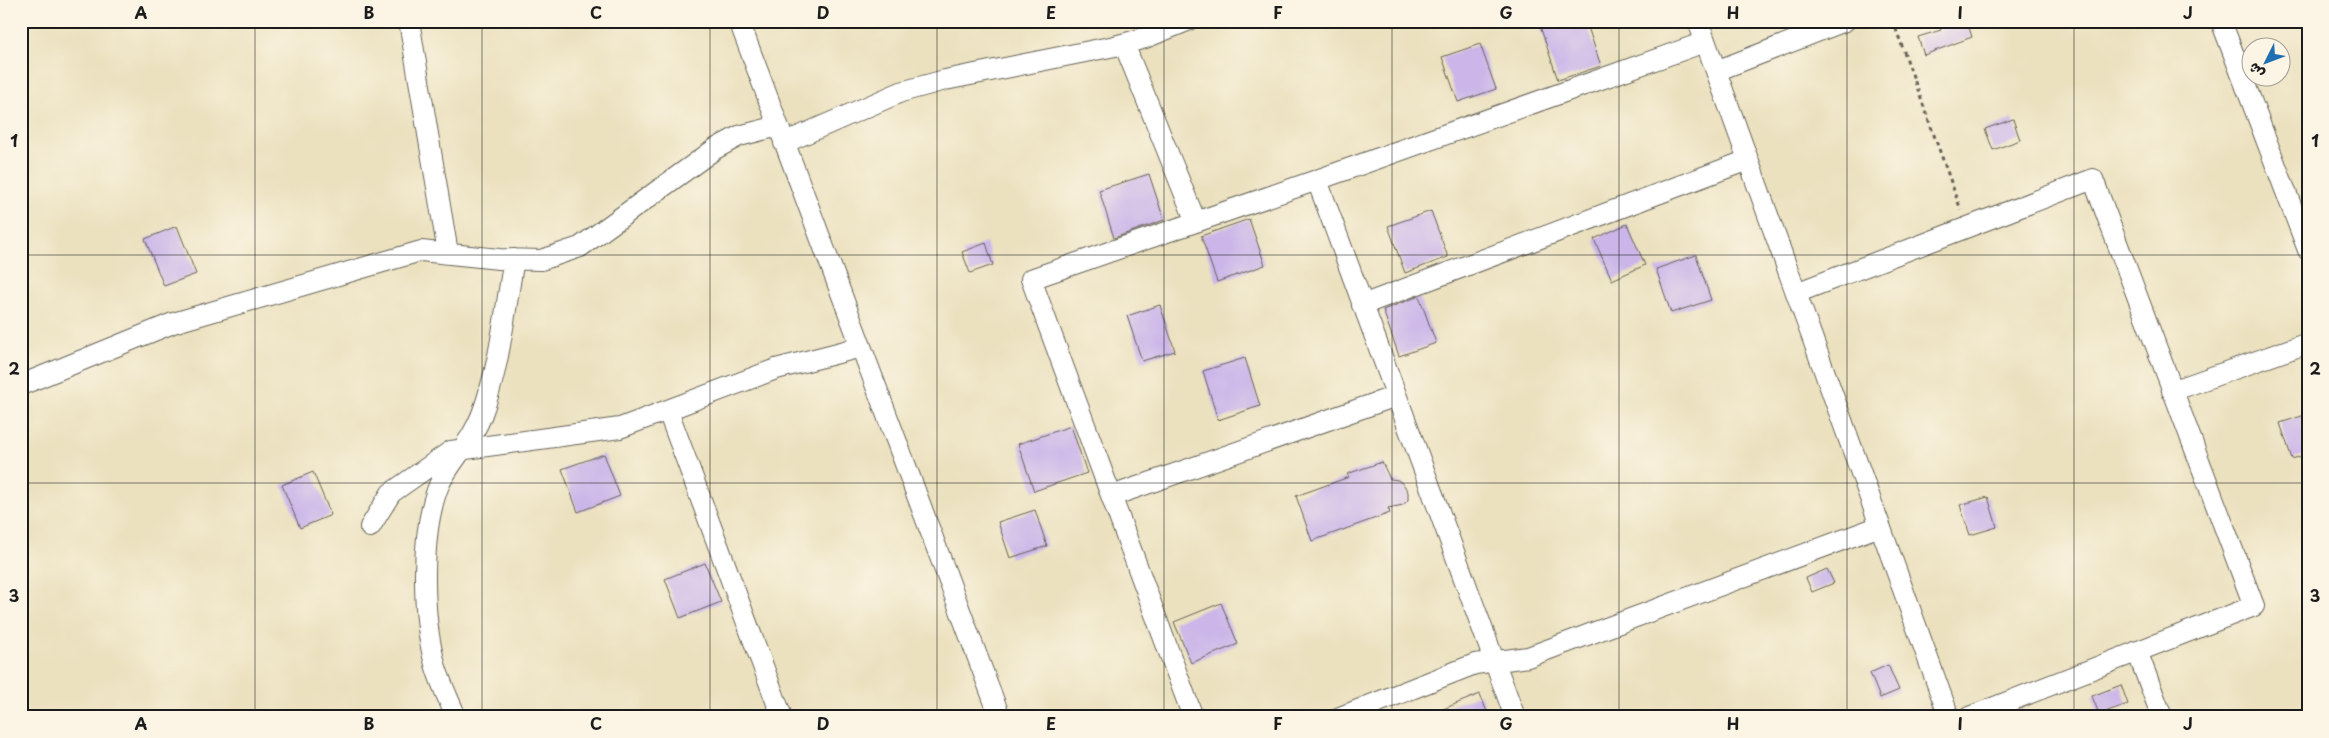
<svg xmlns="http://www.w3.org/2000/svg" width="2329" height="738" viewBox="0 0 2329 738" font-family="'Playpen Sans','Playpen Sans Arabic',sans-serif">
<rect width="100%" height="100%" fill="#fcf5e5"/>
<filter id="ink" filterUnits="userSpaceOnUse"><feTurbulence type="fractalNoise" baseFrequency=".02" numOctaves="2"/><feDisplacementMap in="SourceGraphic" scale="10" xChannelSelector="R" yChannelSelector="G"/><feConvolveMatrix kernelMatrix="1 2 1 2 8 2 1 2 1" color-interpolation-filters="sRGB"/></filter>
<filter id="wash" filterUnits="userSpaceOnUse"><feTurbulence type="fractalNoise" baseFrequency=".0096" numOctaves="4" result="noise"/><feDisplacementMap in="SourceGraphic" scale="20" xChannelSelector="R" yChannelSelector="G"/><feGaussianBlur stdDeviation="1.12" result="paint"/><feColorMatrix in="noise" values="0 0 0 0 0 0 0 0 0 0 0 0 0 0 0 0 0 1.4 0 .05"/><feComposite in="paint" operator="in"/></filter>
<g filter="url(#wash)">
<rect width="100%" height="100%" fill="#ebe1bf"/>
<g id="blocks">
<path fill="#cbb5e9" d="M1555 21H1586L1601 66 1558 80 1540 26Z
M1938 21H1967L1972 37 1924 55 1918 37 1941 30Z
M1480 44 1496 89 1458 102 1442 57Z
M2013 119 2020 140 1993 150 1985 129Z
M1149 174 1164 220 1114 238 1099 190Z
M1431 211 1448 257 1405 273 1388 226Z
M1249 219 1265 265 1217 282 1201 236Z
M1627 224 1645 265 1612 280 1594 239Z
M177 226 196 274 164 286 145 239Z
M986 243 993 265 970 273 962 252Z
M1696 255 1711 300 1671 313 1656 269Z
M1419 296 1436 343 1399 356 1383 310Z
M1160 305 1175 351 1142 361 1127 316Z
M1245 358 1260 406 1218 420 1203 371Z
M2308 414V454L2292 459 2280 423Z
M1071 426 1087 473 1034 491 1018 444Z
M604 454 620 496 578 512 562 469Z
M1382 462 1390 479 1398 480 1404 485 1408 492V500L1403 505 1388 508 1390 513 1312 541 1296 496 1349 477 1347 474Z
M313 472 331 515 300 528 282 485Z
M1988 497 1997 527 1970 535 1960 505Z
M1035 510 1047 546 1010 558 998 522Z
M705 563 721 602 680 618 665 579Z
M1827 569 1834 583 1812 592 1806 578Z
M1221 603 1238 644 1191 663 1174 622Z
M1888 665 1899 690 1880 698 1870 673Z
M2121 685 2128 704 2099 714 2092 696Z
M1480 694 1489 717H1426V716Z"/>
</g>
</g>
<g filter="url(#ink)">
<use href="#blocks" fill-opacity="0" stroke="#646155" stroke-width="1"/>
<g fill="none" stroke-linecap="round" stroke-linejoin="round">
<defs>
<path id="minor" d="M409 21 448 253
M739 21 1000 717
M1698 21 1949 717
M2221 21 2308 250
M1124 44 1196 222
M1716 71 1845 21
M784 143 901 92 945 80 1115 46 1145 38 1187 21
M1317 180 1515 717
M1796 293 2093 179 2254 606 1969 717
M1362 305 1748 160
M21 385 173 323 421 251 499 259 541 260 580 247 715 149 739 136 778 126
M2172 391 2308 343
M668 411 782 717
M1112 496 1396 396
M370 527 391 493 451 451 620 428 776 369 861 347
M2137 651 2162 717
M456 717C449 700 440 682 435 664 422 616 420 532 439 485 450 461 472 442 482 414 500 366 505 310 514 259
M1193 717 1031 279 1317 180 1705 42
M1340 717 1475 664 1528 657 1880 526"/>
</defs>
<use href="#minor" stroke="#646155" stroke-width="22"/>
<path stroke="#646155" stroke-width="3" stroke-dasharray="4 4" stroke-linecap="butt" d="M1893 21 1961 210"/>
<use href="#minor" stroke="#fff" stroke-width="20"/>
</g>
</g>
<path fill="none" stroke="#1c1c1c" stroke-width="1" stroke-opacity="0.55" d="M255 21V717M482 21V717M710 21V717M937 21V717M1164 21V717M1392 21V717M1619 21V717M1847 21V717M2074 21V717M21 255H2308M21 483H2308"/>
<rect width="2329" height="738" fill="none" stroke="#fcf5e5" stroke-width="55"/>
<g transform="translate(2266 62) rotate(228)"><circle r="24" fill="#fcf5e5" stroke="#a29e95"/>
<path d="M0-4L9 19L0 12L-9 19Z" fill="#1f6fb2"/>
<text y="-8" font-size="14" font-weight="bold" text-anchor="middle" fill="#1c1c1c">ش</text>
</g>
<rect x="28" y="28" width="2274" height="682" fill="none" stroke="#1c1c1c" stroke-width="2"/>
<g font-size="16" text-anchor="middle" font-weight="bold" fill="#1c1c1c">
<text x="141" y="19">A</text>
<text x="369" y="19">B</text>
<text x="596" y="19">C</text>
<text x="823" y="19">D</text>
<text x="1051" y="19">E</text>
<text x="1278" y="19">F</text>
<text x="1506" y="19">G</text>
<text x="1733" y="19">H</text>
<text x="1960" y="19">I</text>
<text x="2188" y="19">J</text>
<text x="14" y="147">1</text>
<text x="2315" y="147">1</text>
<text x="14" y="375">2</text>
<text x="2315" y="375">2</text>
<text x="14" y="602">3</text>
<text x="2315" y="602">3</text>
<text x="141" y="730">A</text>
<text x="369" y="730">B</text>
<text x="596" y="730">C</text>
<text x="823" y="730">D</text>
<text x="1051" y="730">E</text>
<text x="1278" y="730">F</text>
<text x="1506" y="730">G</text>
<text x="1733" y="730">H</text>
<text x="1960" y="730">I</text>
<text x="2188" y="730">J</text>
</g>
</svg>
